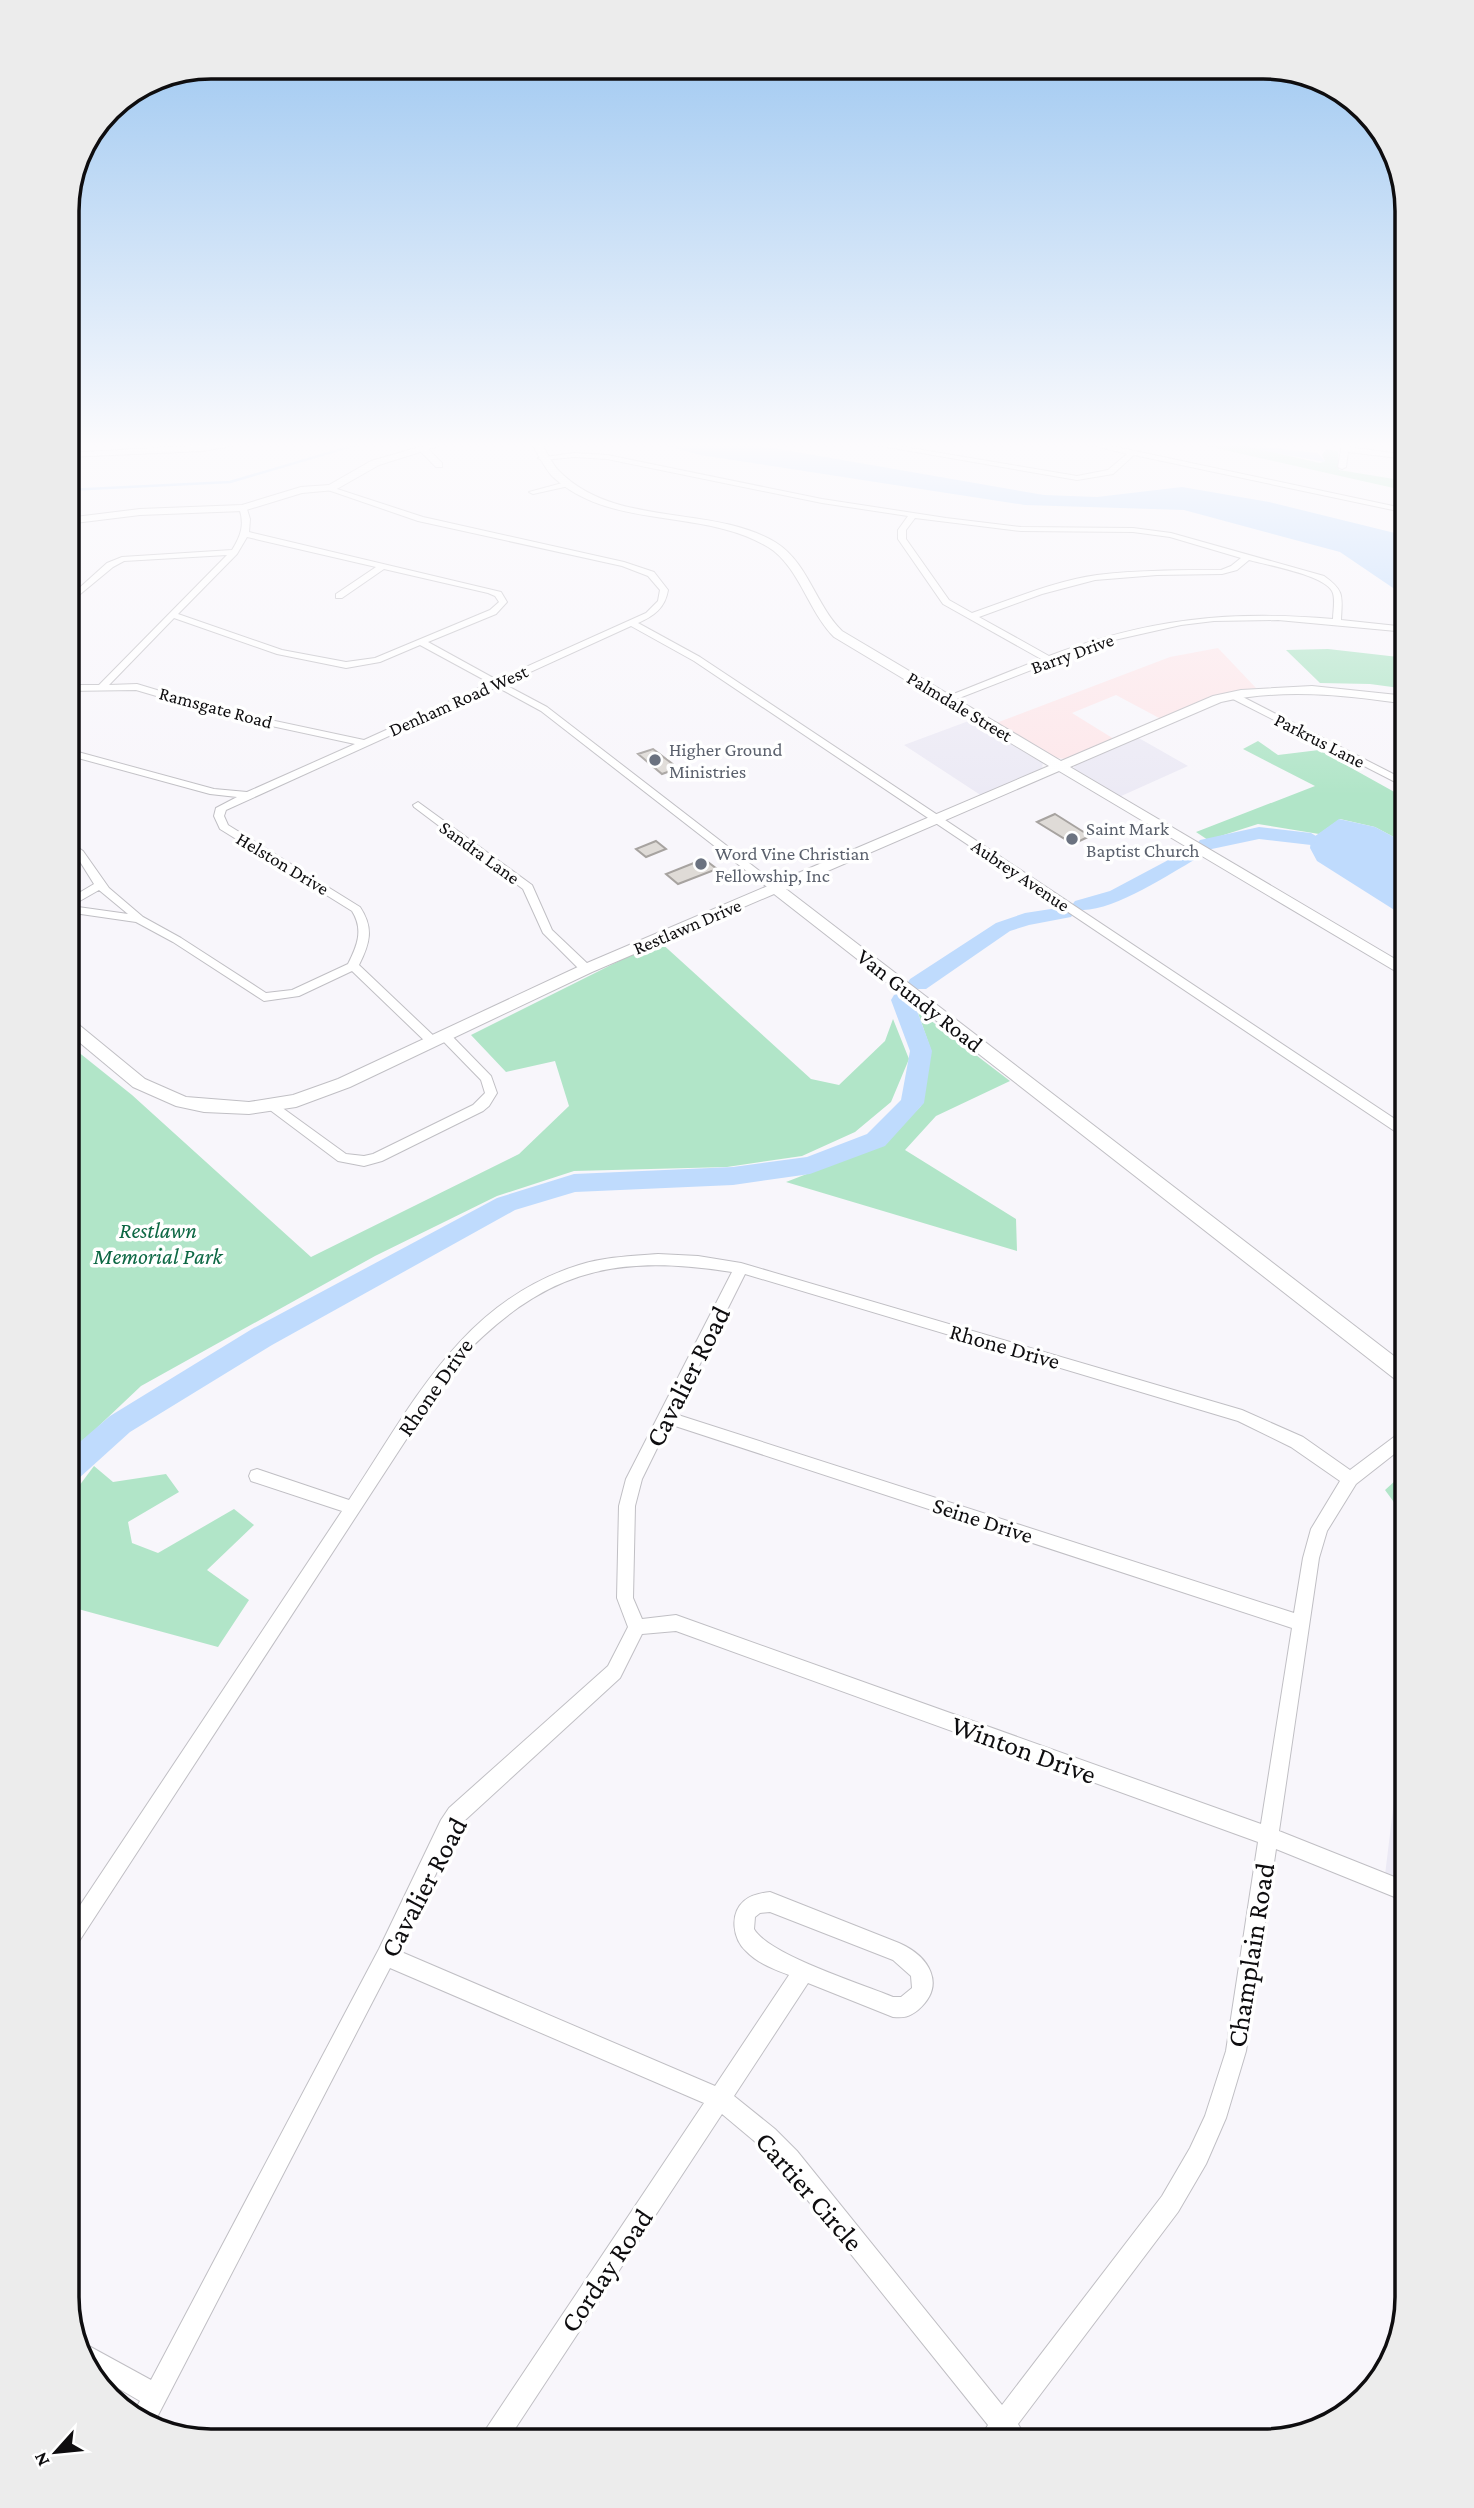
<svg xmlns="http://www.w3.org/2000/svg" width="1474" height="2508" viewBox="0 0 1474 2508" font-family="'Crimson Pro',serif">
<rect width="100%" height="100%" fill="#f8f6fb"/>
<path fill="#eceaf5" d="M974 719 1043 761 1042 769 982 796 904 745Z
M1137 737 1188 766 1119 797 1074 769 1075 764Z
M1406 1702H1407V1884L1385 1875Z"/>
<path fill="#fde7ea" d="M1218 648 1256 688 1227 693 1161 719 1116 695 1072 713 1114 739 1067 759 1054 758 996 723 1170 657Z"/>
<path fill="#b1e5c8" d="M1198 444H1252L1250 447 1320 463 1325 461 1322 455 1326 449 1338 451 1339 470 1400 480 1407 463V491Z
M1328 649 1407 658V689L1370 684 1320 683 1286 650Z
M1258 741 1278 755 1319 750 1407 799V844L1375 827 1340 819 1319 834 1258 824 1208 840 1196 832 1315 786 1243 749Z
M659 941 811 1079 839 1085 885 1041 893 1019 909 1059 891 1102 855 1132 802 1156 727 1167 574 1171 497 1196 375 1256 141 1386 67 1456V1043L132 1095 311 1257 519 1154 569 1106 555 1061 506 1072 471 1035Z
M917 1010 1010 1081 936 1116 905 1150 1016 1219 1017 1251 786 1182 882 1145 921 1106 931 1050Z
M94 1466 113 1482 166 1474 179 1492 128 1522 132 1543 158 1553 234 1509 254 1525 207 1570 249 1600 218 1647 67 1606V1502Z
M1407 1470V1520L1385 1490Z"/>
<path fill="#bfdbfd" d="M660 444H751L1044 495 1097 497 1182 487 1269 502 1407 536V601L1401 599 1399 592 1340 552 1184 510 1025 505 700 455Z
M1258 446 1318 453 1325 462 1260 450Z
M1339 819 1375 827 1407 844V918L1317 861 1310 848 1311 839Z"/>
<g fill="none" stroke-linecap="round" stroke-linejoin="round">
<path stroke="#bfdbfd" stroke-width="2.5" d="M67 490 230 482 359 444"/>
<path fill="#bfdbfd" fill-rule="evenodd" d="M1259 827 1311 833 1321 839 1311 845 1259 839 1207 850 1197 844 1200 840Z
M1189 849 1196 851 1199 855 1196 859C1169 874 1105 917 1075 909L1072 905 1075 901 1110 891Z
M1064 907 1071 909 1074 913 1071 917 1029 925 1010 931 926 989H910L907 984 910 979 996 923 1025 913Z
M902 993 910 995 913 1000 932 1051 924 1103 885 1146 810 1174 733 1185 575 1192 515 1210 272 1345 130 1432 78 1479 67 1482V1453L110 1416 252 1329 497 1198 574 1174 733 1167 807 1157 867 1134 901 1100 910 1051 891 1000 894 995Z"/>
</g>
<path fill="#dfdbd7" stroke="#a7a3a0" stroke-width="2" d="M653 749 674 765 672 766 676 769 662 774 638 754Z
M1055 814 1090 836 1073 844 1037 822Z
M656 841 666 849 646 857 636 849Z
M704 859 717 869 678 884 666 874Z"/>
<g fill="none" stroke-linecap="round" stroke-linejoin="round">
<defs>
<path id="minor" d="M224 444H243L203 451 67 457V453Z
M870 444H886L1077 476 1108 470 1127 454 1088 444H1102L1407 509V513L1134 455 1113 474 1077 480Z
M1342 444H1348V447L1407 455V459L1348 452 1346 467 1342 469 1338 467Z
M420 447H426L442 463V467H436L420 451Z
M574 453 607 455 822 499 946 518 1021 527 1133 528 1171 533 1324 576C1345 591 1342 596 1341 620L1407 627V632L1278 620 1214 621 1181 625 1101 643 949 702 946 701V697L1041 659 943 604 898 539V530L908 516 822 503 607 459 574 457 542 460 538 458ZM915 518 1021 531 1133 532 1170 537 1241 558 1231 566 1221 570C1180 570 1138 570 1097 575 1054 581 1013 599 972 613L949 600 906 539V530ZM1249 560C1267 565 1323 575 1332 591 1336 598 1333 611 1333 619 1229 610 1147 619 1049 656L979 617 1042 594 1095 580 1157 575 1222 574 1237 570Z
M566 482 570 484 569 486 533 494 529 492Z
M328 486 423 517 624 562 654 572 668 590C665 608 654 616 638 623L700 657 1407 1127V1137L1402 1136 694 661 631 626 504 684 547 707 779 886V890H771L541 711 497 687 226 810 224 816 228 825 360 907C374 928 370 943 359 965L437 1039 439 1042 437 1045H429L352 971 299 996 264 1001 173 942 136 922 67 912V900L94 884 79 860 67 848V840L83 851 109 888 143 917 181 938 266 993 292 990 348 964C357 946 364 930 352 911L220 829 214 816 216 808 237 797 210 794 67 755V749L214 789 247 792 355 744 221 715 136 690 67 691V685H99L227 555 124 561 113 567 67 605V599L107 563 122 557 232 550C241 536 245 524 239 508L246 506 250 519 249 532 501 592 507 602 496 614 428 642 497 680 646 613 658 601 660 590 648 576 622 566 418 521 328 490ZM247 537 376 567 336 594V598H342L384 569 488 593 495 596 499 602 490 610 375 658 346 662 282 650 178 614 237 554ZM174 618 277 654 346 668 380 662 420 645 490 683 364 740 223 710 137 684 109 685ZM99 890 128 914 71 906Z
M1229 693H1235L1407 781V788L1229 697Z
M418 802 532 885 552 930 590 966V972H582L543 933 523 889 414 807 413 805Z
M445 1032 449 1033 491 1076 497 1093 489 1106 483 1111 382 1161 364 1166 338 1161 266 1107 267 1104H277L346 1154 364 1156 373 1154 473 1105 485 1093 481 1080 441 1039 439 1036Z
M658 1254 698 1256 741 1263 1242 1410 1303 1437 1350 1470 1402 1431 1407 1430V1444L1356 1484 1327 1531 1319 1558 1279 1831 1407 1882V1902L1276 1849 1246 2051 1226 2118 1206 2164 1178 2212 1018 2424 1028 2441H978L988 2425 781 2167 759 2145 722 2114 507 2441H481L484 2432 704 2103 390 1968 153 2425 131 2417 140 2401 92 2373 81 2361 77 2342 87 2345 151 2380 379 1949 441 1820 449 1808 608 1666 628 1627 617 1598 619 1506 626 1479 732 1272C609 1253 542 1272 456 1363L74 1949 67 1952V1925L342 1511 251 1481 249 1476 251 1471 257 1469 349 1500C413 1404 461 1302 579 1265 604 1257 631 1256 658 1254ZM745 1274 1238 1421 1291 1447 1340 1481 1311 1529 1303 1558 1294 1613 675 1414ZM669 1424 1292 1628 1261 1824 676 1615 642 1619 633 1598 635 1506 642 1479ZM676 1631 1258 1842 1226 2051 1205 2116 1190 2148 1162 2196 1002 2405 797 2151 775 2129 734 2096 808 1983 893 2017C904 2018 909 2017 918 2010 947 1985 929 1956 899 1943L770 1892C761 1893 751 1895 744 1901 729 1914 733 1939 746 1951 757 1963 774 1969 789 1975L715 2086 399 1951 455 1834 463 1822 620 1678 642 1634ZM770 1912 893 1960 911 1976 912 1988 901 1997H893C862 1984 769 1955 754 1929L755 1917 760 1913Z"/>
<path id="tertiary" d="M430 444H445L379 465 335 490 302 493 243 511 140 515 67 524V518L140 509 242 505 301 487 329 485 371 461Z
M532 444H542C547 453 552 464 559 471 615 528 710 504 775 542 808 562 816 606 842 631L1061 761 1213 696 1241 690 1312 686 1407 696V704C1344 695 1283 688 1221 702L1070 767 1407 966V978L1059 771 786 889 1407 1366V1385L1400 1383 774 894 592 972 350 1087 296 1107 249 1114 204 1112 176 1106 133 1087 67 1032V1019L73 1020 145 1079 186 1097 249 1102 293 1095 338 1079 580 966 1049 766 834 637C808 611 799 566 768 547 702 507 610 531 552 476 544 467 538 454 532 444Z"/>
</defs>
<use href="#minor" stroke="#c0bfc4" stroke-width="2"/>
<use href="#tertiary" stroke="#c0bfc4" stroke-width="2"/>
<use href="#minor" fill="#fff" fill-rule="evenodd"/>
<use href="#tertiary" fill="#fff" fill-rule="evenodd"/>
</g>
<linearGradient id="sky" x2="0" y2="1"><stop stop-color="#97c4f0"/><stop offset="0.56" stop-color="#fcfbfd"/><stop offset="1" stop-color="#fcfbfd" stop-opacity="0"/></linearGradient>
<rect width="1474" height="795" fill="url(#sky)"/>
<g fill="#6b7280" stroke="#fff" stroke-width="2.5">
<circle cx="655" cy="760" r="7"/>
<circle cx="1072" cy="839" r="7"/>
<circle cx="701" cy="864" r="7"/>
</g>
<g text-anchor="middle" stroke-width="7" stroke-linejoin="round" paint-order="stroke">
<g font-size="19" fill="#0e0d0f" stroke="#fff">
<text transform="translate(1072 653) rotate(-20)" y="7">Barry Drive</text>
<text transform="translate(458 700) rotate(-24)" y="7">Denham Road West</text>
<text transform="translate(960 706) rotate(31)" y="7">Palmdale Street</text>
<text transform="translate(216 707) rotate(15)" y="7">Ramsgate Road</text>
<text transform="translate(1320 740) rotate(27)" y="7">Parkrus Lane</text>
<text transform="translate(480 852) rotate(36)" y="7">Sandra Lane</text>
<text transform="translate(283 863) rotate(31)" y="7">Helston Drive</text>
<text transform="translate(1021 875) rotate(34)" y="7">Aubrey Avenue</text>
<text transform="translate(687 926) rotate(-23)" y="7">Restlawn Drive</text>
</g>
<g font-size="19" fill="#5b616d" stroke="#fff" text-anchor="start">
<text x="669" y="756">Higher Ground<tspan x="669" dy="22">Ministries</tspan></text>
<text x="1086" y="835">Saint Mark<tspan x="1086" dy="22">Baptist Church</tspan></text>
<text x="715" y="860">Word Vine Christian<tspan x="715" dy="22">Fellowship, Inc</tspan></text>
</g>
<g font-size="23" fill="#0e0d0f" stroke="#fff">
<text transform="translate(920 1000) rotate(38)" y="8">Van Gundy Road</text>
<text transform="translate(1005 1346) rotate(16)" y="8">Rhone Drive</text>
<text transform="translate(435 1387) rotate(-55)" y="8">Rhone Drive</text>
<text transform="translate(983 1520) rotate(18)" y="8">Seine Drive</text>
</g>
<g font-size="23" font-style="italic" fill="#0d6844" stroke="#fff">
<text x="158" y="1238">Restlawn<tspan x="158" dy="26">Memorial Park</tspan></text>
</g>
<g font-size="28" fill="#0e0d0f" stroke="#fff">
<text transform="translate(687 1376) rotate(-63)" y="10">Cavalier Road</text>
<text transform="translate(1024 1749) rotate(20)" y="10">Winton Drive</text>
<text transform="translate(423 1887) rotate(-62)" y="10">Cavalier Road</text>
<text transform="translate(1250 1955) rotate(-81)" y="10">Champlain Road</text>
<text transform="translate(810 2191) rotate(49)" y="10">Cartier Circle</text>
<text transform="translate(606 2270) rotate(-56)" y="10">Corday Road</text>
</g>
</g>
<path d="M0 0H1474V2508H0ZM211 79H1263A132 132 0 0 1 1395 211V2297A132 132 0 0 1 1263 2429H211A132 132 0 0 1 79 2297V211A132 132 0 0 1 211 79Z" fill="#ececec" fill-rule="evenodd"/>
<path fill="none" stroke="#0e0d0f" stroke-width="3.5" d="M211 79H1263A132 132 0 0 1 1395 211V2297A132 132 0 0 1 1263 2429H211A132 132 0 0 1 79 2297V211A132 132 0 0 1 211 79Z"/>
<g transform="translate(56 2452) rotate(243)" stroke="#ffffff" stroke-width="5" paint-order="stroke">
<path d="M0-5L12 26L0 18L-12 26Z" fill="#0e0d0f"/>
<text y="-10" font-size="19" font-weight="bold" text-anchor="middle" fill="#0e0d0f">N</text>
</g>
</svg>
